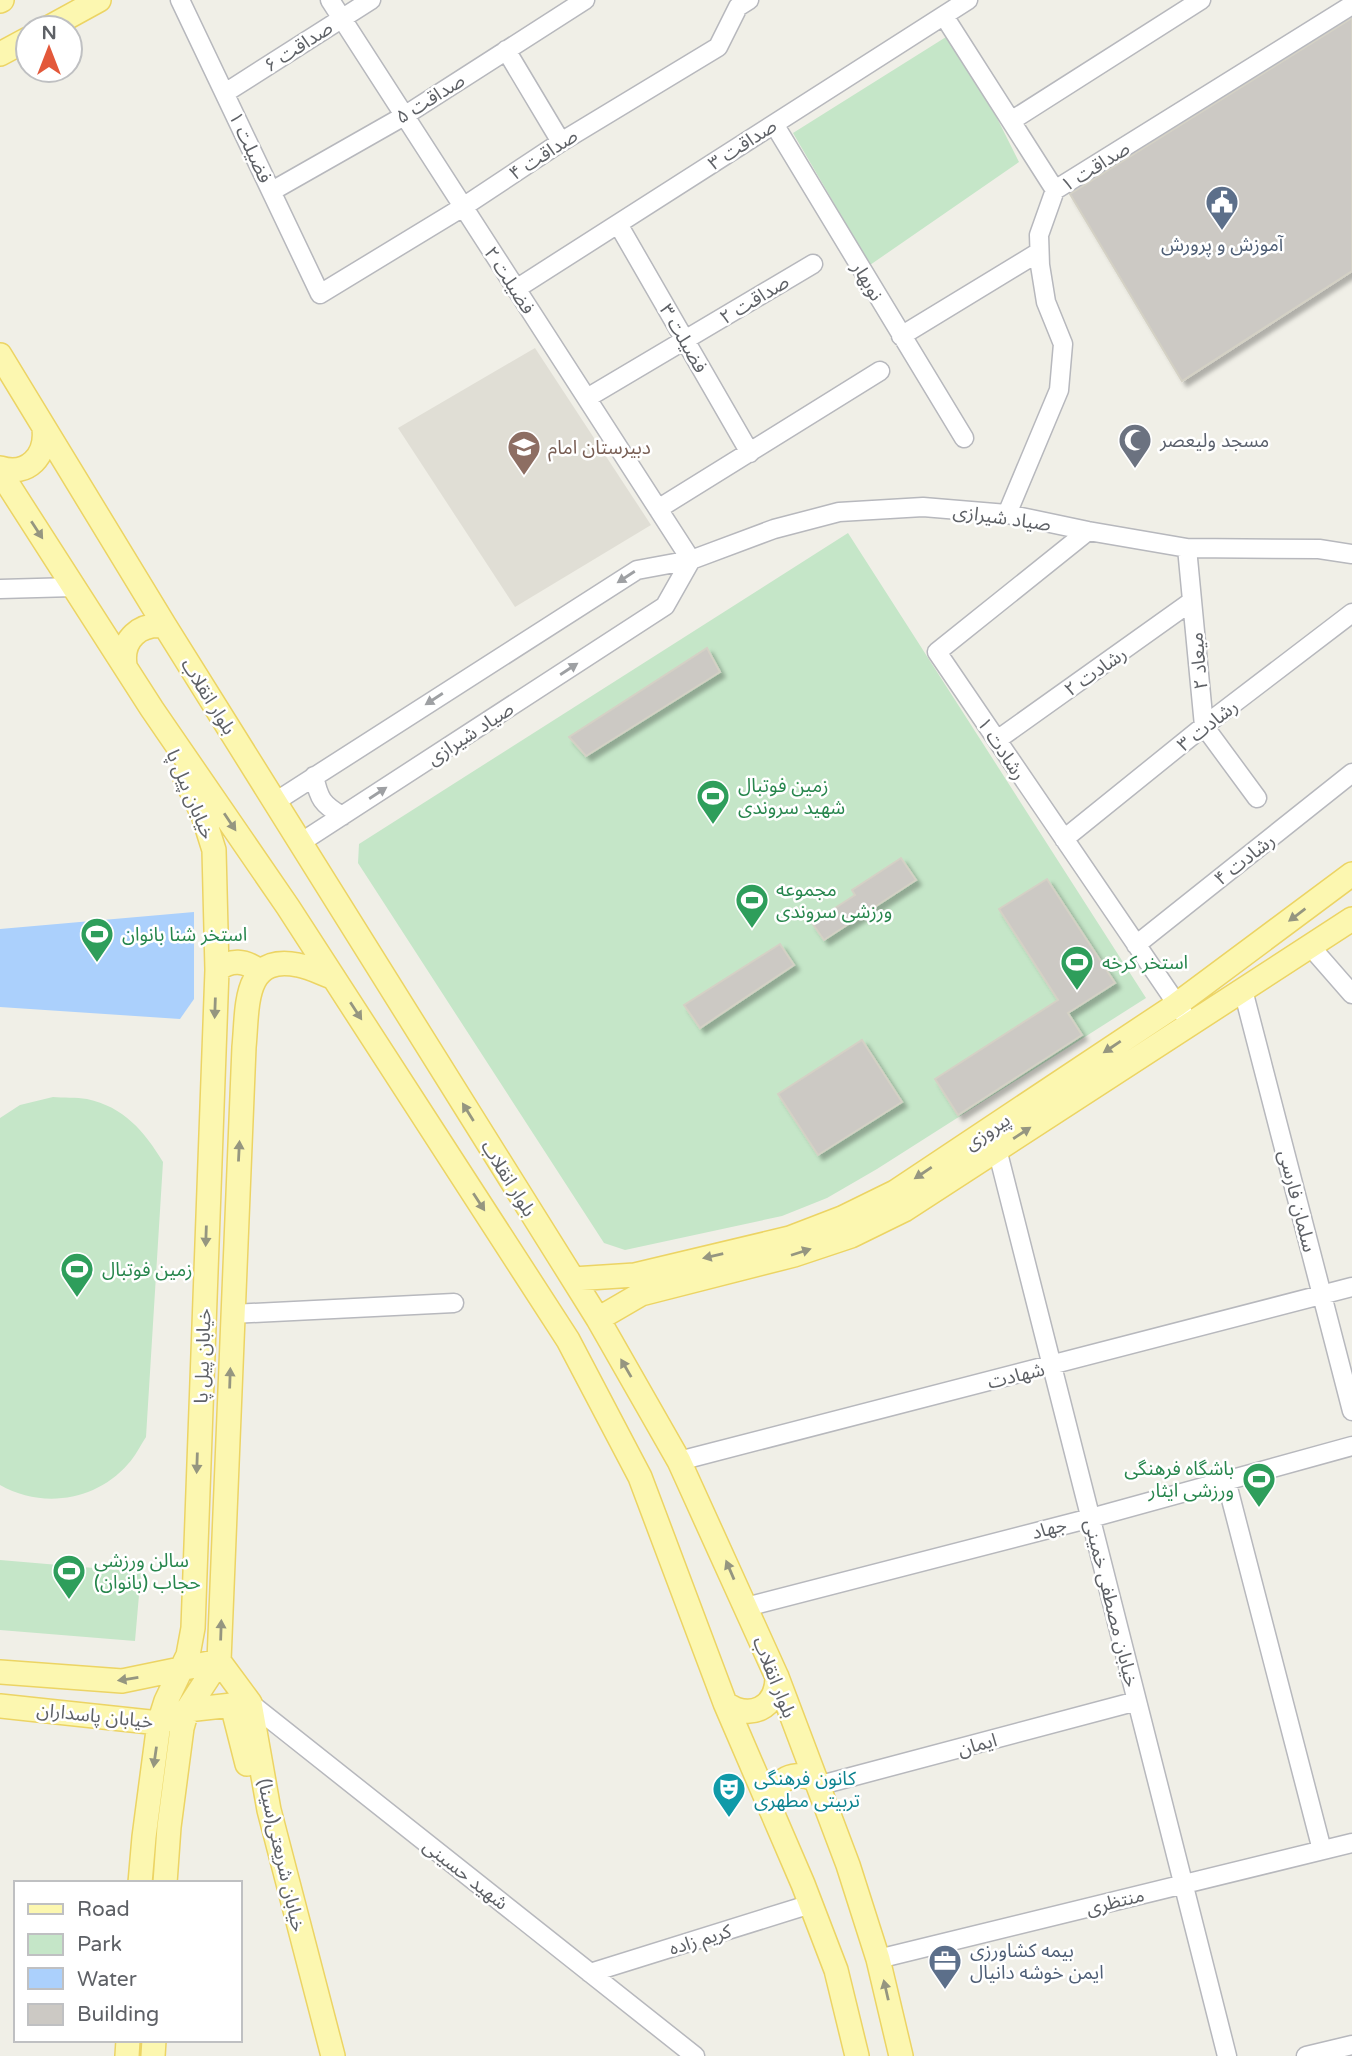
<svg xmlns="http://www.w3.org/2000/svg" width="1352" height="2056" viewBox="0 0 1352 2056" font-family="'Varela Round','Noto Sans Arabic',sans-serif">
<defs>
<filter id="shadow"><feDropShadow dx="5" dy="5" stdDeviation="2" flood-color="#0004"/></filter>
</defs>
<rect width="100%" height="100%" fill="#f0efe7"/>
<path fill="#e0ded5" d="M535 348 651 525 515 607 398 428Z"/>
<path fill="#c5e6c8" d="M954 32 1019 162 870 265 793 133Z
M848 533 1146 998 877 1169 827 1198 782 1216 625 1250 604 1243 358 863 359 844Z
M53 1097C63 1098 76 1097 87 1099 124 1107 144 1131 163 1162L146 1437C140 1446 135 1457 128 1464 96 1501 42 1509 0 1485V1118L20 1105Z
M0 1560 141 1572 135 1641 0 1630Z"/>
<path fill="#abd0fc" d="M194 912V999L180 1019 0 1007V929Z"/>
<path fill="#ccc9c4" stroke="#d4d1c5" stroke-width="2" filter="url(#shadow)" d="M1352 18V271L1182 381 1070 194Z
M707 648 720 672 586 756 569 737Z
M901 858 916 880 824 940 812 923 855 895 852 890Z
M1047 879 1115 983 1068 1013 1082 1035 958 1115 935 1079 1058 1000 999 909Z
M780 944 794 965 700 1028 684 1005Z
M862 1040 902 1102 818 1155 778 1094Z"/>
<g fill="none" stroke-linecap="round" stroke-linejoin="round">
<defs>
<path id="minor" d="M180 0 320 294 463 207 561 142 718 47 738 7 749 0
M330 0 691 560
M944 16 1055 190
M506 50 561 142
M225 93 371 0
M1011 121 1201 0
M774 124 964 438
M272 191 404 116 585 0
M618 224 750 453
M516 289 968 0
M901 336 1039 252
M587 398 813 264
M658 509 880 371
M1007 514 1059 390 1063 344 1046 302 1040 265 1039 235 1055 190 1352 5
M1088 531 937 652 1183 1013
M1187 548 1204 726 1257 798
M0 589 74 587
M997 740 1192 601
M314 776C319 799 322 804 342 816
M275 802 637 570 691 560 774 529 839 512 923 507 1007 514 1088 531 1187 548 1319 549 1352 554
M1064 839 1204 726 1352 613
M300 843 665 606 691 560
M1136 945 1352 773
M1310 946 1352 994
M1243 990 1352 1411
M997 1149 1227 2056
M232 1314 454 1303
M679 1461 1352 1287
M1226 1480 1322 1850
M746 1607 1091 1518 1352 1446
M243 1704 250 1703 695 2056
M817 1786 1137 1701
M878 1959 1352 1843
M590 1973 811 1904
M1306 2056 1352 2045"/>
<path id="major" d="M0 1 2 0
M48 28 99 0
M0 54 28 39
M0 355 165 626 598 1319 679 1461 777 1677 848 1865 878 1959 901 2056
M0 468C28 477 47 455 44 429
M0 472 152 709 288 907 568 1340 640 1477 725 1703 803 1884 836 1970 857 2056
M125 665C121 639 140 623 165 626
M217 970C231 959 245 960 259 971
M573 1279 635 1275 790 1238 842 1218 895 1192 1176 1005 1352 874
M598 1319 641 1294 794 1255 851 1236 904 1210 1352 919
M0 1672 122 1681 219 1661 250 1703 269 1810 333 2056
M725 1703C750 1721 777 1708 777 1677
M0 1706 159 1723 187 1710 232 1705 247 1764
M771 1810C770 1783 790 1769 814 1779
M140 1883 144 1837 159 1723 166 1701 188 1655 193 1628 217 970 214 850 203 815 185 778
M165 1883 169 1827 182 1728 187 1710 219 1661 244 1047C248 1008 242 954 298 965 310 967 323 974 334 978
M127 2056 128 2040
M153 2056 154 2040"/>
</defs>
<use href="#minor" stroke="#b7b8bd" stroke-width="21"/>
<use href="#major" stroke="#ecd464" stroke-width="26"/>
<use href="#minor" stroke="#fff" stroke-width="18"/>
<use href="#major" stroke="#fcf7b0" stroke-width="23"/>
</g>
<defs><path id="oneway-solid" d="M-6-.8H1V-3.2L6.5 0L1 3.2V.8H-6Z" transform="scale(1.75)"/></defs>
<g fill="#959680">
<use href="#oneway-solid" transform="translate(37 530) rotate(57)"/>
<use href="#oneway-solid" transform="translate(230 822) rotate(56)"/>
<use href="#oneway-solid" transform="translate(1297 915) rotate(143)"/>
<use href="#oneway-solid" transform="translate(215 1008) rotate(92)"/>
<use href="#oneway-solid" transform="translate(356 1011) rotate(57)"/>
<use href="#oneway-solid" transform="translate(1112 1047) rotate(146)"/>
<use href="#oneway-solid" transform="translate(468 1112) rotate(-122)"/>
<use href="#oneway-solid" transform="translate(1022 1133) rotate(-33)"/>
<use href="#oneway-solid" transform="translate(239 1151) rotate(-87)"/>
<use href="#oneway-solid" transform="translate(923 1173) rotate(146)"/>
<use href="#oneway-solid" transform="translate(479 1202) rotate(57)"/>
<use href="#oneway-solid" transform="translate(206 1236) rotate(92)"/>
<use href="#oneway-solid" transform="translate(801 1252) rotate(-18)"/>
<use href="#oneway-solid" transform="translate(713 1256) rotate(167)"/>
<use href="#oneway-solid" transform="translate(626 1368) rotate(-120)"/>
<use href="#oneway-solid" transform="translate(230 1378) rotate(-88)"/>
<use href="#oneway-solid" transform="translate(197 1463) rotate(92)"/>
<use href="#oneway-solid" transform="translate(730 1570) rotate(-113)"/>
<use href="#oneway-solid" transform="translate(221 1630) rotate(-88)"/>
<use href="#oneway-solid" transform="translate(128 1679) rotate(171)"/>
<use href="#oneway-solid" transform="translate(155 1757) rotate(98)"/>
<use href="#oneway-solid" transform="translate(886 1990) rotate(-103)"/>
</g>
<g fill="#9ea0a3">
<use href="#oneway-solid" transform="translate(626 577) rotate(147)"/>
<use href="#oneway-solid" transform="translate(569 669) rotate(-33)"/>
<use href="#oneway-solid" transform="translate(434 699) rotate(147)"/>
<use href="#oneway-solid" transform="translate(378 793) rotate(-33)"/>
</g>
<defs>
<symbol id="civic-pin" viewBox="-11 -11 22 30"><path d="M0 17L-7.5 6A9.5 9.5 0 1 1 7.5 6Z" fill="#5c6f8a" stroke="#fff"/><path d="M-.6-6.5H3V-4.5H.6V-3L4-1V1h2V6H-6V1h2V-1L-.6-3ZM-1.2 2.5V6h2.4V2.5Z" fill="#fff"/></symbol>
<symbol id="mosque-pin" viewBox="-11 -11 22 30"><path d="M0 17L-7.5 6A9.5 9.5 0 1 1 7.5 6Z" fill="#6b7280" stroke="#fff"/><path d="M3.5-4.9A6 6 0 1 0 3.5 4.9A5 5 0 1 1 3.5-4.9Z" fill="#fff"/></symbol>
<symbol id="school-pin" viewBox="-11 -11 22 30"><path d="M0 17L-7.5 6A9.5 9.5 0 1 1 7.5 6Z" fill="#8d6e63" stroke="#fff"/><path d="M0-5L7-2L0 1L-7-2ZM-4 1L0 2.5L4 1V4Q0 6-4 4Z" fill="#fff"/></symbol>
<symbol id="stadium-pin" viewBox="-11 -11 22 30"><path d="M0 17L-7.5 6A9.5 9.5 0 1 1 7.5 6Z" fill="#2e9e5b" stroke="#fff"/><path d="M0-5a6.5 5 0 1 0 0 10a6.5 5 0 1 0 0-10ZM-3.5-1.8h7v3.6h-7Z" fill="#fff"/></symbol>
<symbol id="theatre-pin" viewBox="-11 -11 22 30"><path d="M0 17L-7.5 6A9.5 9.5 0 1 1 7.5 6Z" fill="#0f9aa8" stroke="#fff"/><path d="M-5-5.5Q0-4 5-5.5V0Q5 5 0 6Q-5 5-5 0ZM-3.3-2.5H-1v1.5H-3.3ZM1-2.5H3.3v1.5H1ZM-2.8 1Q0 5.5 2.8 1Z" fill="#fff"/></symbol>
<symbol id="office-pin" viewBox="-11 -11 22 30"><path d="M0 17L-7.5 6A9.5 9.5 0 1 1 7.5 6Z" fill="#5c6f8a" stroke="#fff"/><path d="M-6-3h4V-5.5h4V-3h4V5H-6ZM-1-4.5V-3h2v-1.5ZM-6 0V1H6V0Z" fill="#fff"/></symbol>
</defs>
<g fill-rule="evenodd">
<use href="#civic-pin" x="1203" y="183" width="38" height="52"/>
<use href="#mosque-pin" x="1116" y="421" width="38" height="52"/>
<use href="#school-pin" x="505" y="428" width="38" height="52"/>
<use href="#stadium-pin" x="694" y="777" width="38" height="52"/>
<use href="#stadium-pin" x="733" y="881" width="38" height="52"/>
<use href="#stadium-pin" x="78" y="915" width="38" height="52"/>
<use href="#stadium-pin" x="1058" y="943" width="38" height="52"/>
<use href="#stadium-pin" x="58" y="1250" width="38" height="52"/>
<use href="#stadium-pin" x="1240" y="1460" width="38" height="52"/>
<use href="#stadium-pin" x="50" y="1552" width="38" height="52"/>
<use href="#theatre-pin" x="710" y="1770" width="38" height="52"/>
<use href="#office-pin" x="926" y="1942" width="38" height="52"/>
</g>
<g text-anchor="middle" stroke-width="5" stroke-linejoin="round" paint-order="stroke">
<g font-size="19" fill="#5e6166" stroke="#fff">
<text transform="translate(298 46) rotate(-33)" y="7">صداقت ۶</text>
<text transform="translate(430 98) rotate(-32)" y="7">صداقت ۵</text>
<text transform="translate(742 144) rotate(-33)" y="7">صداقت ۳</text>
<text transform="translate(251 147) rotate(65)" y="7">فضیلت ۱</text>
<text transform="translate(543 154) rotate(-33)" y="7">صداقت ۴</text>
<text transform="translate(1095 166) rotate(-32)" y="7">صداقت ۱</text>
<text transform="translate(510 280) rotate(57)" y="7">فضیلت ۲</text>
<text transform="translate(868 281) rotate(59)" y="7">نوبهار</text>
<text transform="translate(754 299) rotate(-31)" y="7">صداقت ۲</text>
<text transform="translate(684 338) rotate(60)" y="7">فضیلت ۳</text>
<text transform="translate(1002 517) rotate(8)" y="7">صیاد شیرازی</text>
<text transform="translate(1198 661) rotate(-95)" y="7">میعاد ۲</text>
<text transform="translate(1095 671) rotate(-35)" y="7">رشادت ۲</text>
<text transform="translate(209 696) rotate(58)" y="7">بلوار انقلاب</text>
<text transform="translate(1207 725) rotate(-38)" y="7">رشادت ۳</text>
<text transform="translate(470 733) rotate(-33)" y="7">صیاد شیرازی</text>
<text transform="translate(1002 748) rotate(56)" y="7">رشادت ۱</text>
<text transform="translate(191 794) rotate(67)" y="7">خیابان پیل پا</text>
<text transform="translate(1244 859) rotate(-38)" y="7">رشادت ۴</text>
<text transform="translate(987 1131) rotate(-34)" y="7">پیروزی</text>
<text transform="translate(509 1178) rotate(58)" y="7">بلوار انقلاب</text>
<text transform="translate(1298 1201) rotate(76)" y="7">سلمان فارسی</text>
<text transform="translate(202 1356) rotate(-88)" y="7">خیابان پیل پا</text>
<text transform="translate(1016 1375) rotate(-14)" y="7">شهادت</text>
<text transform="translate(1049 1528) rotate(-15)" y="7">جهاد</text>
<text transform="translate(1112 1603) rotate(76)" y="7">خیابان مصطفی خمینی</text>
<text transform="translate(775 1677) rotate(68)" y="7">بلوار انقلاب</text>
<text transform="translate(95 1715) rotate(6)" y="7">خیابان پاسداران</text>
<text transform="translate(977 1744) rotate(-15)" y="7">ایمان</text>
<text transform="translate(282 1855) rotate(77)" y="7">خیابان شریعتی(سینا)</text>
<text transform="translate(466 1874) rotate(38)" y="7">شهید حسینی</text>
<text transform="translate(1115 1901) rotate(-14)" y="7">منتظری</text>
<text transform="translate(700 1939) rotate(-17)" y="7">کریم زاده</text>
</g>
<g font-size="19" fill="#4e5e75" stroke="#fff">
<text x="1222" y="251">آموزش و پرورش</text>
<text x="970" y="1957" text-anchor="start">بیمه کشاورزی<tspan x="970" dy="22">ایمن خوشه دانیال</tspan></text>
</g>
<g font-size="19" fill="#5b616d" stroke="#fff" text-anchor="start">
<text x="1160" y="447">مسجد ولیعصر</text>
</g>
<g font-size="19" fill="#785e54" stroke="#fff" text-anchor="start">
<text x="548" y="454">دبیرستان امام</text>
</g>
<g font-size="19" fill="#27864d" stroke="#fff" text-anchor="start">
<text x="738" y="792">زمین فوتبال<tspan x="738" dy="22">شهید سروندی</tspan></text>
<text x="776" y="896">مجموعه<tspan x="776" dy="22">ورزشی سروندی</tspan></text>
<text x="122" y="941">استخر شنا بانوان</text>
<text x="1102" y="969">استخر کرخه</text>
<text x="102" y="1276">زمین فوتبال</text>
<text x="1234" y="1475" text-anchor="end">باشگاه فرهنگی<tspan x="1234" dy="22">ورزشی ایثار</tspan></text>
<text x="94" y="1567">سالن ورزشی<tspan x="94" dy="22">حجاب (بانوان)</tspan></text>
</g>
<g font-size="19" fill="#0d838f" stroke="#fff" text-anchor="start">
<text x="754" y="1785">کانون فرهنگی<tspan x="754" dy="22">تربیتی مطهری</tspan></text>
</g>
</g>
<rect x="14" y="1881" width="228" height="161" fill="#ffffff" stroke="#bfc0c2" stroke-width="2"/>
<rect x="28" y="1904" width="35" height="10" fill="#fcf7b0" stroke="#bfc0c2" stroke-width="2"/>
<text x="77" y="1916" font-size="21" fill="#5e6166">Road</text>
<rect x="28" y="1934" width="35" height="21" fill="#c5e6c8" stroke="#bfc0c2" stroke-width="2"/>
<text x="77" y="1951" font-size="21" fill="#5e6166">Park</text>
<rect x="28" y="1968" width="35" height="21" fill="#abd0fc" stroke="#bfc0c2" stroke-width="2"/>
<text x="77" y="1986" font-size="21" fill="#5e6166">Water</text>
<rect x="28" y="2004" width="35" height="21" fill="#ccc9c4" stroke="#bfc0c2" stroke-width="2"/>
<text x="77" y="2021" font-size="21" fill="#5e6166">Building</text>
<g transform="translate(49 49)"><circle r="33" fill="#ffffff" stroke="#bfc0c2" stroke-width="2"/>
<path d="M0-5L12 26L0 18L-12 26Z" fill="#e3583a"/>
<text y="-10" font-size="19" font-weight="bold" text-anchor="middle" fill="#5e6166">N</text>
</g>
</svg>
